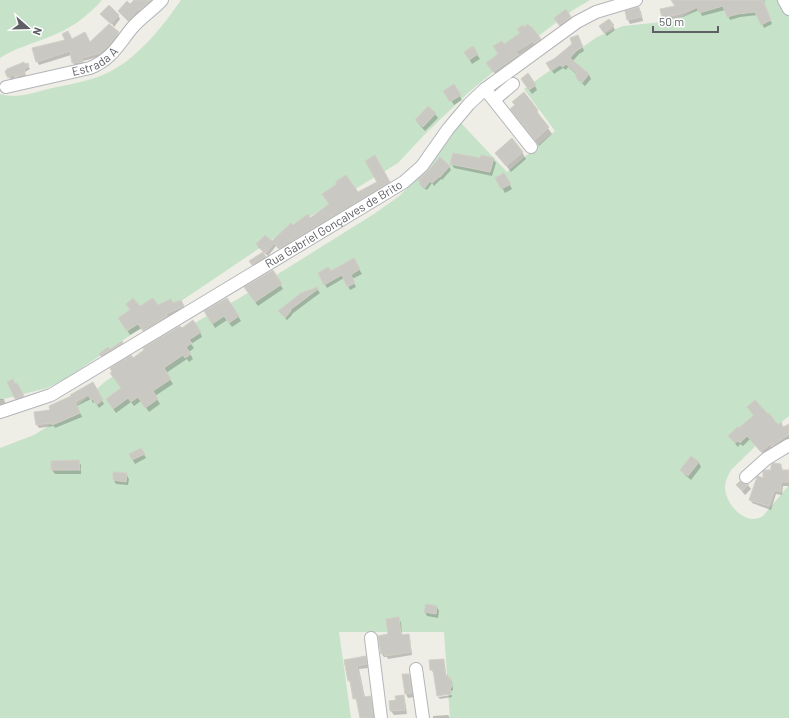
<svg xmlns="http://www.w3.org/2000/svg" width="789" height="718" viewBox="0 0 789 718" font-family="Barlow,sans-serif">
<rect width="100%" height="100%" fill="#eeede6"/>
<path fill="#c6e2c8" d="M0 0H102C87 17 70 29 49 37 32 44 15 48 0 58Z
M181 0H590L573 10 521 49 469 92 426 133 398 163 276 237 67 378 47 388 0 400V94C15 99 34 93 48 89 70 84 94 81 113 70 138 57 165 24 181 0Z
M712 0H789V416L773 429 731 470C728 476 725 481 725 488 726 505 746 527 763 516L789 485V718H450L444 632H339L351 718H0V448L34 435 47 427 79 404 106 381 198 321 238 299 374 214 398 197 413 183 435 158 461 123 507 172 555 131 524 89 597 37 623 26 672 21 680 18Z"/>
<path fill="#0003" d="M135 0H157L131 24 119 11 130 5Z
M672 0H764L765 2 763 3 772 24 764 28 758 15 740 17 730 20 725 10 702 16 699 10 683 17 665 21 663 17 676 7Z
M638 8 641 12 643 21 630 24 628 20Z
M102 14 118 15 120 19 114 27 109 19 107 20 109 23Z
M570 17 572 21 562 29 557 22Z
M110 24 120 37 102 56 83 61 84 65 75 67 71 55 39 65 37 61 72 40 90 43Z
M613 25 615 30 607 36 603 31Z
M524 29 540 39 542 43 538 47 536 44 518 56 519 59 496 75 490 67 504 46 521 34Z
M580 40 584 51 579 54 573 61 589 75 591 79 585 86 578 80 576 77 577 75 568 67 566 70 563 68 554 74 547 63 554 59Z
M472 47 480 59 472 64 465 52Z
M27 65 30 69 25 72 26 77 18 79 16 77 11 80 7 72Z
M524 83 535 86 537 90 532 94Z
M454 86 462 100 454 105 445 91Z
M513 102 537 110 540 117 548 128 552 134 539 146 515 116V106Z
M435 114 438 118 425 131 416 121Z
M522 152 526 159 511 172 496 153Z
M375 157 391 186 282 252 276 246 268 256 259 248 257 245 272 242 292 226 310 219 330 205 338 184 358 194 378 183Z
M493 159 496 163 492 176 454 168 451 163Z
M449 166 451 170 442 180 441 179 434 186 432 183 427 190 422 187 419 180Z
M504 174 512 189 505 193 496 178Z
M262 253 267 261 255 269 250 261Z
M353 259 362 274 352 279 356 287 350 290 344 278 327 288 319 274 331 273Z
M272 272 283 289 258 306 248 292Z
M317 289 320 293 292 314V315L287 320 282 315 280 311Z
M227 299 241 321 232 327 227 320 215 328 206 312Z
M173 304 183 305 185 310 146 334 142 328 130 335 120 318 140 308Z
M182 329 200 332 202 337 191 344 194 348 189 352 193 359 189 362 187 359 166 373 173 384 155 396 160 404 149 412 141 401 134 406 131 402 116 413 110 404 122 389 133 359Z
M122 342 125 347 104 360 100 354 110 350Z
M8 383 19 387 24 399 18 402Z
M93 383 104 404 99 408 95 402 93 403 91 399 77 406 82 417 55 428 54 426 39 428 37 425 52 411Z
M0 399H4L6 406 0 408Z
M748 408 783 428 789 425V440L774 450 773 447 764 455 750 439 743 446 740 444 738 447 729 436 754 416Z
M141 449 146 458 135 464 130 455Z
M692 457 699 463 701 467 691 480 684 474 682 470Z
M78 461 81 465V474H55L52 470V462Z
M781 465 783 471H789V486H783L782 495 776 494 771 510 752 503 750 499 764 479 772 471Z
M114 473 126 474 129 479 128 485 116 484 114 480Z
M737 485H748L751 489 745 495Z
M426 605 437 607 439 611 438 618 427 616 425 612Z
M398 619 401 622 402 636 408 635 410 639 412 655 388 659 387 657H384L382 654 389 635Z
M365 657 367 661 368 668 359 669 365 698 370 697 372 701 375 718H361L358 702 354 698 349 680 346 661Z
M443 660 445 664 446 676 450 678 452 682 453 690 451 691V693L438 695 434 673 431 670Z
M409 675 411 679 414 697 408 698 406 694Z
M452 695V697L440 699 438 697Z
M403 696 405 700 407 714 394 715 391 711 390 702 397 701Z
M448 715 450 718H433V716Z"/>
<path fill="#cac8c3" stroke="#d2cfc5" d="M134 0H151L140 10 139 9 128 21 118 11 127 1 130 4Z
M671 0H763L771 20 761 25 755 12 738 14 727 17 723 6 699 13 697 7 680 14 662 18 660 9 675 6Z
M109 5 119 15 111 24 100 14Z
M639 7 641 17 627 20 625 11Z
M566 9 571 17 559 25 554 18Z
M609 19 614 25 604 33 599 26Z
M109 24 119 32 109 45 100 53 82 58 83 62 72 63 70 51 36 62 32 48 65 40 62 34 68 31 72 39 85 32 90 42Z
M528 24 530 27 531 26 541 39 534 44 533 41 516 52 518 55 493 72 486 63 498 54 493 46 502 41 504 44 520 33 517 29 523 25 524 27Z
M578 35 583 47 577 50 570 58 589 74 582 83 575 76 577 74 566 64 563 67 560 65 551 71 546 63 554 59 572 44 570 38Z
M473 46 478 54 469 60 464 52Z
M24 62 25 64 28 63 29 66 24 69 25 74 15 77 14 74 8 78 5 72 7 69Z
M528 73 536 85 529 90 521 79Z
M454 84 461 95 450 102 443 91Z
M524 92 538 110 536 111 549 127 535 140 510 109 515 105 512 102Z
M428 106 436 113 423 127 415 120Z
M512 138 523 152 506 166 495 153Z
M453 153 480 158 481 155 494 158 490 172 450 164Z
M375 155 390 182 279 249 274 243 266 253 256 244 265 235 272 241 291 223 293 225 308 214 310 218 329 204 322 194 337 184 335 182 346 175 358 192 377 182 365 161Z
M440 157 450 166 440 177H439L432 183 430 181 425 188 419 184 421 181 418 180 428 171Z
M504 173 511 184 501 189 495 178Z
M263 252 266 257 252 265 249 261Z
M354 258 360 269 351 275 355 283 347 287 342 275 324 285 318 273 328 267 331 271Z
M273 270 282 284 255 302 244 287Z
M318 287V289L290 310 291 311 285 318 278 311 301 293Z
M133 298 140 306 153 298 158 305 171 299 173 303 181 300 184 306 166 314 167 316 143 331 138 324 127 331 118 318 130 310 126 304Z
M227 298 239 316 229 323 224 316 212 324 204 311Z
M193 320 201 332 189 340 192 343 186 347 191 354 185 358 183 355 164 368 171 379 153 391 158 399 145 408 138 397 131 402 128 398 113 409 106 399 121 388 110 373 112 372 110 368 131 355 133 358 144 350 143 348 180 326 182 328Z
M122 341 123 343 100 356 99 354 108 347 110 349Z
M13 379 15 384 17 383 24 396 15 399 7 382Z
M93 382 103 400 96 405 93 399 91 400 88 395 75 402 80 413 62 421 52 425 51 423 36 425 34 412 50 410 49 406 71 396 70 395Z
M755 400 768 414 769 413 778 425 781 422 783 427 789 424V434L771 447V443L761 452 747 436 740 443 738 441 735 443 728 436 737 427 739 428 754 415 747 407Z
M141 448 145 454 132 460 129 454Z
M691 456 699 462 688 476 680 470Z
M79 460 80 470H51V461Z
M773 463 781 464V470H789V482H781V491H774L769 506 749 500 757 477 758 476 763 478V471L765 470H771V465Z
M113 472 127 473 126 482 113 480Z
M740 481 744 484H749L742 491 736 485Z
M426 604 437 606 436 614 424 612Z
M399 617 401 635 409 634 411 652 385 656V653L381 654 378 636 388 634 386 619Z
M366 656 367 664 357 666 364 697 371 696 373 718H360L356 698 353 699 350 680 348 681 344 660Z
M444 659 445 675H448V678L450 677 452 687H450L451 694 437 696 433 670H430L429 660Z
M402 674H409L412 693 405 694Z
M404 695 405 710 390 711 389 701 396 700 395 696Z"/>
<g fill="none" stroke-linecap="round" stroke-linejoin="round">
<defs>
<g id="minor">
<path d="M784 0 789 9"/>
<path id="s1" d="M6 87 90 68C112 59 118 45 132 28 141 17 153 10 162 0"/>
<path d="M485 89 531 147"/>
<path d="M494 100 513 84"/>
<path id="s2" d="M0 412 51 395 404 182 422 166 448 129 469 104 485 89 577 22 596 12 636 0"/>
<path d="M746 477 766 459 789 445"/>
<path d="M371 638 381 718"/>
<path d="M416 669 423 718"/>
</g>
</defs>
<use href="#minor" stroke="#b3b5b9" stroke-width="14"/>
<use href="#minor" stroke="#fff" stroke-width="12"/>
</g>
<g text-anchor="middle" stroke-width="3.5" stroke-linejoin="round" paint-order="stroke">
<g font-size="12" fill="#5e6065" stroke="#fff">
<text dy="4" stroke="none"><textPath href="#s1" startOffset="93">Estrada A</textPath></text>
<text dy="4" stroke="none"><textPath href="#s2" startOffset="384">Rua Gabriel Gonçalves de Brito</textPath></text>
</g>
</g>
<g transform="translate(28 28) rotate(110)" stroke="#ffffff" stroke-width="3" paint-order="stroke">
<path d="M0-3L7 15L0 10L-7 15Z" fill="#5e6065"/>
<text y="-6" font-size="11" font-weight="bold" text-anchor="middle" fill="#5e6065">N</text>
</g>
<path d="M653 26v6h65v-6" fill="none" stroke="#5e6065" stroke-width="2"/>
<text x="659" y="26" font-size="12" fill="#5e6065" stroke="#ffffff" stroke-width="3" paint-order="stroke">50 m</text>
</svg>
